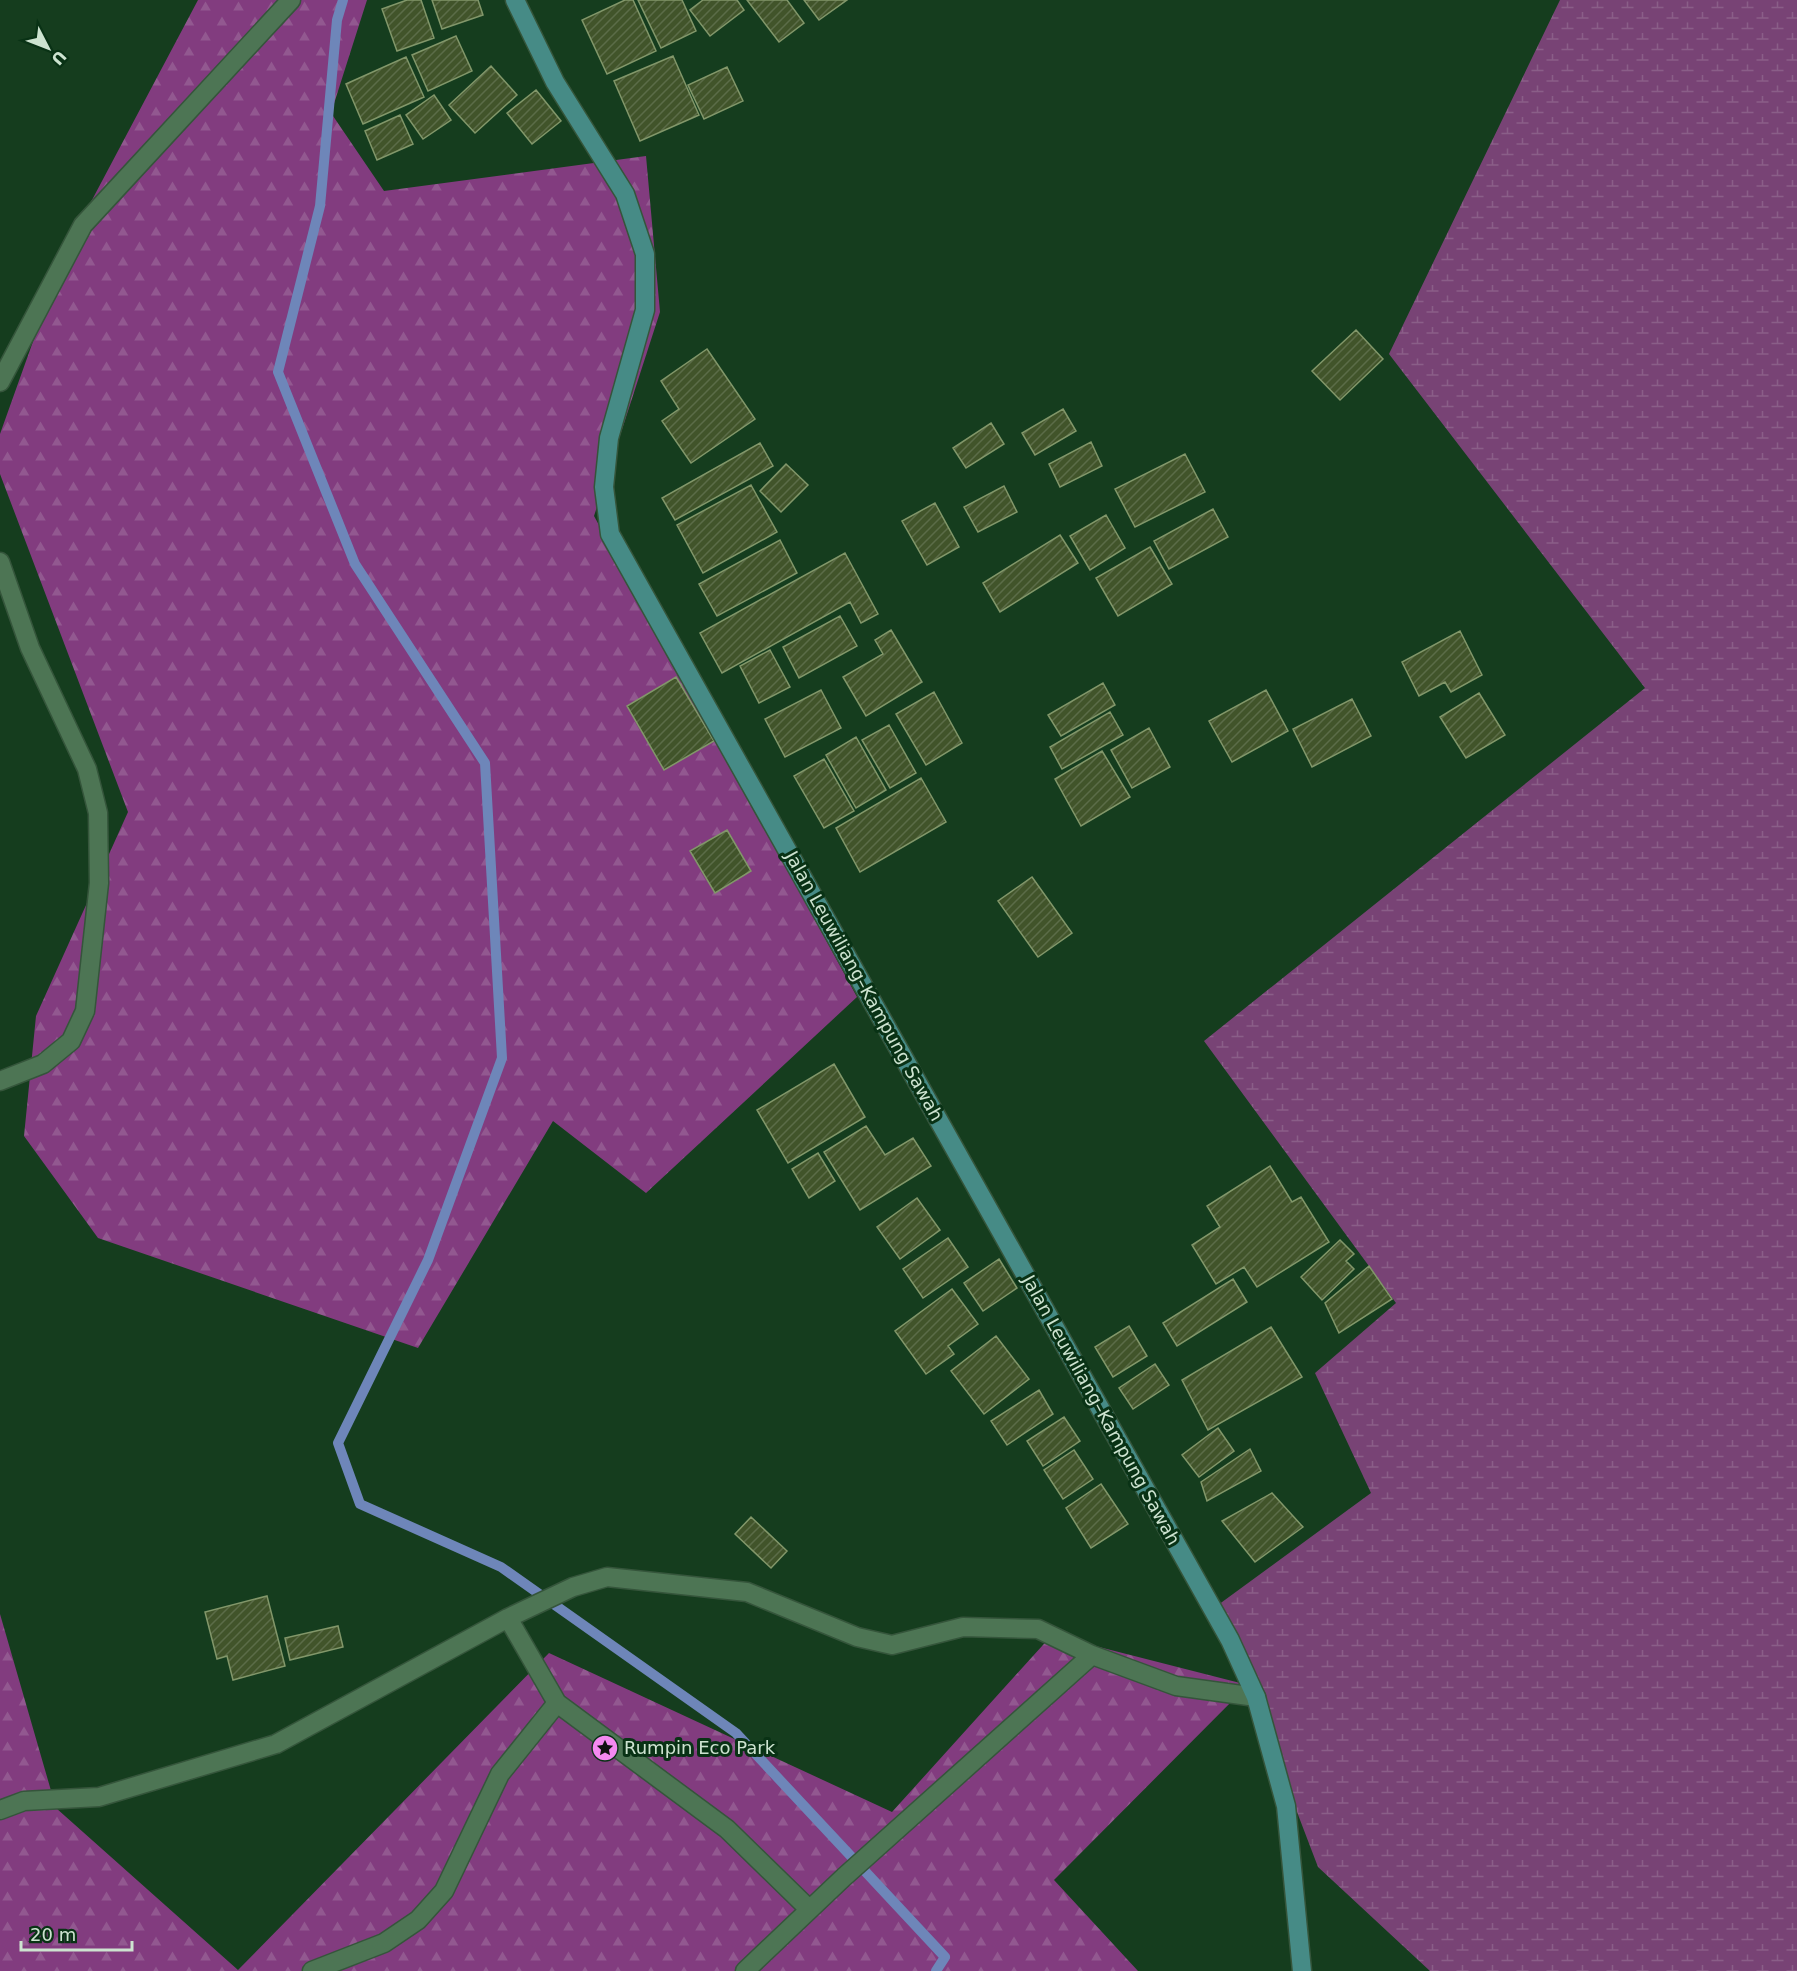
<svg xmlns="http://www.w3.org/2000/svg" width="1797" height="1971" viewBox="0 0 1797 1971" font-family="'DejaVu Sans',sans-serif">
<defs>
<pattern id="forest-firs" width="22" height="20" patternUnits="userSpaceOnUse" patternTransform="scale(1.5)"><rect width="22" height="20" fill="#823c7f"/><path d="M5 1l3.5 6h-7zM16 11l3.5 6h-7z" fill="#925890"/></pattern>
<pattern id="wetland-marsh" width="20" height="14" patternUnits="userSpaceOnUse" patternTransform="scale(1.5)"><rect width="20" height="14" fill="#784375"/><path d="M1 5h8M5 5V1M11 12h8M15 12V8" fill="none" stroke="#8a5e88"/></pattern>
<pattern id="building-hatch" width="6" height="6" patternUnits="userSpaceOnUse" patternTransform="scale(1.5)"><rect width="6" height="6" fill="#41542a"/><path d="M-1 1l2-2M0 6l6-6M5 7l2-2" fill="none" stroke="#5b6c48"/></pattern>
</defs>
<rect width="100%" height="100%" fill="#153d1e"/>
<path fill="url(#forest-firs)" d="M198 0H367L331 113 384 191 646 156 660 312 594 516 857 997 646 1193 553 1121 418 1348 98 1238 24 1136 36 1016 128 812 0 474V434L66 249Z
M0 1614 56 1808 238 1970 549 1653 892 1812 1052 1635 1248 1685 1054 1880 1138 1971H0Z"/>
<path fill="url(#wetland-marsh)" d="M1560 0H1797V1971H1430L1318 1867 1218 1605 1371 1493 1315 1373 1396 1303 1204 1041 1645 688 1389 354Z"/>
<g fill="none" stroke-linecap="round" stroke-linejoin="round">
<path stroke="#6e86b9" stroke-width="10" d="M343 0 337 20 320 206 278 372 355 564 485 763 502 1058 428 1260 338 1443 360 1504 501 1567 736 1733 945 1957 936 1971"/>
</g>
<path fill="url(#building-hatch)" stroke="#82976a" stroke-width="1.5" d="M407 0H421L434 38 397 51 382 9Z
M432 0H478L483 15 442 29Z
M625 0H633L656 51 607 74 582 20Z
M638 0H682L696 31 661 48Z
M703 0H737L744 10 710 36 690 10Z
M747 0H787L804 23 779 42Z
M804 0H847L819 20Z
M456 36 472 71 428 91 412 55Z
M673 56 699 115 640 141 614 81Z
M406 57 424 97 363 124 346 84Z
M491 66 517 95 475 133 449 105Z
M727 67 743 101 704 119 688 85Z
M536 90 561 121 532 144 507 113Z
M434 95 451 120 423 139 406 115Z
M400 115 413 144 377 160 365 131Z
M1356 330 1383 359 1340 400 1312 371Z
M707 349 755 419 691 463 662 421 679 409 661 381Z
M1063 409 1076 431 1035 455 1022 433Z
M991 423 1004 444 966 468 953 448Z
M1091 442 1102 466 1060 487 1049 464Z
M760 443 773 466 675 520 662 498Z
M1185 454 1205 492 1135 527 1115 489Z
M786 464 808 485 781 512 760 491Z
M751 485 777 532 703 573 677 525Z
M1004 486 1017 512 978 532 964 507Z
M935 503 959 547 927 565 902 521Z
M1213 509 1228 537 1169 569 1154 541Z
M1106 515 1125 548 1090 570 1070 536Z
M1060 535 1078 563 1000 612 983 583Z
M780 540 797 573 717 616 699 584Z
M1150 547 1172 584 1118 616 1096 578Z
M845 553 878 614 861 623 850 602 722 673 700 633Z
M840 616 857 646 799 678 783 647Z
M891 630 922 682 866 716 843 677 883 654 875 640Z
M1460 631 1482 675 1451 692 1445 682 1419 696 1402 662Z
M770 650 790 687 759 703 740 666Z
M676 677 714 741 664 770 627 706Z
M1103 683 1115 705 1061 736 1048 715Z
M821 690 841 728 785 757 765 719Z
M1266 690 1288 731 1232 762 1209 721Z
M934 692 962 743 926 765 896 714Z
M1479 693 1505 735 1466 758 1440 717Z
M1352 699 1371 736 1312 767 1293 729Z
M1110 712 1123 735 1062 769 1050 747Z
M889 725 916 773 890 788 862 740Z
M1149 728 1170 767 1132 788 1111 750Z
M856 737 886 790 856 808 826 755Z
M1102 751 1130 797 1081 826 1055 779Z
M824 759 854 811 824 828 794 776Z
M921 778 946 822 860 872 836 828Z
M727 830 751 871 715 893 690 851Z
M1032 877 1072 933 1038 957 998 901Z
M834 1064 865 1117 788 1163 757 1110Z
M866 1126 885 1155 913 1138 931 1166 860 1210 824 1152Z
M818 1153 835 1181 809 1198 792 1169Z
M1270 1166 1292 1202 1301 1197 1329 1242 1257 1287 1244 1267 1216 1284 1192 1245 1220 1227 1207 1206Z
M917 1198 940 1230 900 1259 877 1227Z
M948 1238 968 1267 923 1298 903 1269Z
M1340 1240 1354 1254 1346 1261 1354 1269 1322 1300 1301 1277Z
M999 1259 1017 1288 983 1311 964 1283Z
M1369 1266 1392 1299 1339 1333 1325 1303Z
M1233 1279 1247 1302 1177 1346 1163 1323Z
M952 1289 978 1324 948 1346 954 1354 926 1374 895 1331Z
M1129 1326 1147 1356 1113 1377 1095 1347Z
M1271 1327 1302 1377 1208 1430 1182 1380Z
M996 1336 1029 1379 984 1414 951 1371Z
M1155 1364 1169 1385 1133 1409 1119 1388Z
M1039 1390 1053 1414 1007 1445 991 1421Z
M1064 1417 1080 1441 1043 1466 1027 1441Z
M1218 1428 1234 1451 1199 1477 1182 1455Z
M1250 1449 1261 1471 1207 1501 1201 1482Z
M1074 1450 1093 1479 1063 1499 1044 1470Z
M1101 1484 1128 1524 1091 1548 1066 1508Z
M1272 1493 1303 1527 1255 1562 1222 1521Z
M751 1517 787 1551 771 1568 735 1534Z
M267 1596 285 1666 233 1680 227 1656 217 1659 205 1612Z
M338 1626 343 1647 290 1660 285 1638Z"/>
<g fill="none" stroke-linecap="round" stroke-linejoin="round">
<defs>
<path id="minor" d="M0 382 83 225 291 0
M0 562 30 648 87 769 98 813 99 883 85 1011 71 1041 43 1064 0 1081
M508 1618 557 1703
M0 1810 24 1801 99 1797 276 1744 508 1618 573 1587 607 1577 747 1592 857 1637 892 1645 963 1627 1038 1629 1092 1655 1176 1686 1256 1697
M312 1971 384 1943 418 1920 444 1891 500 1774 557 1703 727 1829 809 1909
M745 1971 844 1877 1092 1655"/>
<path id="major" d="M515 0 555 82 625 194 645 254V310L609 438 604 487 610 534 1230 1640 1256 1697 1286 1806 1302 1971"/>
</defs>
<use href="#minor" stroke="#35553b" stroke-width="21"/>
<use href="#major" stroke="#35553b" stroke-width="21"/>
<use href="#minor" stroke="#4d7554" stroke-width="18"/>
<use href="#major" stroke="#468b86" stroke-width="18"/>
</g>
<defs>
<symbol id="sight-disc" viewBox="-11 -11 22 22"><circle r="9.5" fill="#f489f0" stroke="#093215"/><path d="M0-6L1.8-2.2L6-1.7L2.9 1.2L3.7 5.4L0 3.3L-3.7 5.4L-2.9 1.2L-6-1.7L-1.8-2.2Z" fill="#111"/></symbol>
</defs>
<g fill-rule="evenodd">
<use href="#sight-disc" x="590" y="1733" width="30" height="30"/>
</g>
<g text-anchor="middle" stroke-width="6" stroke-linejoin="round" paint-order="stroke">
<g font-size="18" fill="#cde3d0" stroke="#093215">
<text transform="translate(864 986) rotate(61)" y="6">Jalan Leuwiliang–Kampung Sawah</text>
<text transform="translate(1101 1410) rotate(61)" y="6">Jalan Leuwiliang–Kampung Sawah</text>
</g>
<g font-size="18" fill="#cde3d0" stroke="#093215" text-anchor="start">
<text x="624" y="1754">Rumpin Eco Park</text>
</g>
</g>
<g transform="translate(48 48) rotate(132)" stroke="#093215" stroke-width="4.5" paint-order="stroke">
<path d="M0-4.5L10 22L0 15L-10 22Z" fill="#cde3d0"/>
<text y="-9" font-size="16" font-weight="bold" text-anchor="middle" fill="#cde3d0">U</text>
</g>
<path d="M21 1941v9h111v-9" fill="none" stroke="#cde3d0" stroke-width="3"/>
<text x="30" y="1941" font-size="18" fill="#cde3d0" stroke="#093215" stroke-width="4.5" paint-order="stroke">20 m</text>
</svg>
